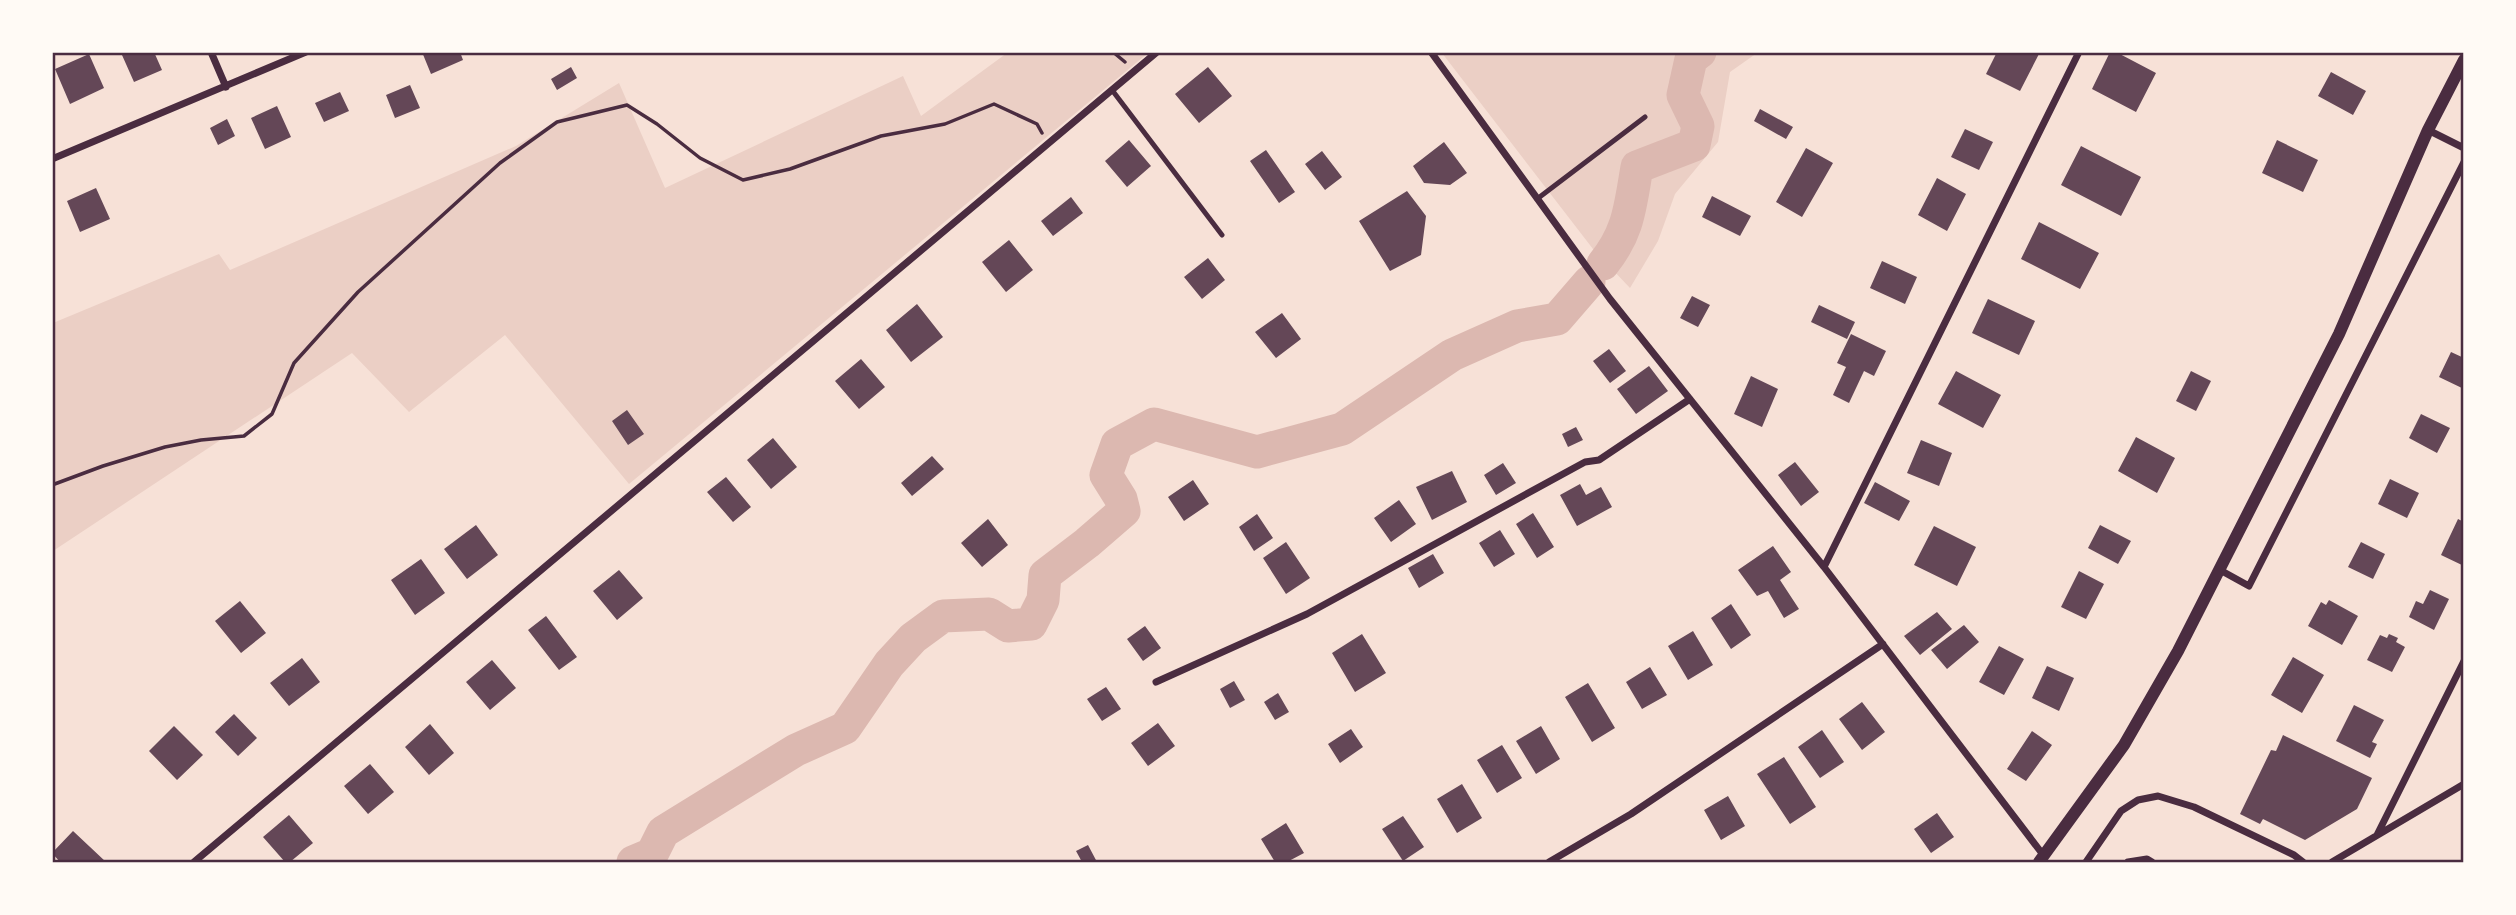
<svg xmlns="http://www.w3.org/2000/svg" width="2516" height="915" viewBox="0 0 2516 915" font-family="Barlow,sans-serif">
<rect width="100%" height="100%" fill="#f7e1d7"/>
<path fill="#ebcfc5" d="M1007 53H1148L629 484 505 335 409 412 352 353 53 551V323L219 254 230 270 516 146 619 83 665 188 903 76 921 116Z
M1442 53H1757L1730 72 1718 142 1675 194 1658 241 1630 288 1593 249Z"/>
<g fill="none" stroke-linecap="round" stroke-linejoin="round">
<path stroke="#dcb8b0" stroke-width="33" d="M1603 264C1629 232 1630 207 1637 167L1694 145 1698 126 1683 95 1691 59 1700 52
M633 862 652 854 663 832 796 750 845 728 889 664 913 638 943 616 989 614 1008 626 1031 624 1043 600 1045 575 1087 543 1124 511 1121 499 1106 475 1117 444 1154 424 1257 452 1342 429 1452 355 1517 326 1557 319 1589 282"/>
</g>
<path fill="#644757" d="M127 52H154L162 70 134 82 122 55Z
M422 52H460L463 60 431 74Z
M1997 52H2040L2020 91 1986 74Z
M2110 52H2116L2156 73 2136 112 2092 89Z
M89 54 104 88 70 104 55 69Z
M571 67 577 78 557 90 551 79Z
M1208 67 1232 96 1199 123 1175 94Z
M2331 72 2366 91 2353 115 2318 96Z
M410 85 420 108 395 118 386 95Z
M340 92 349 111 324 122 315 103Z
M277 106 291 137 265 149 251 118Z
M1760 109 1793 127 1786 139 1754 121Z
M227 119 235 136 218 145 210 128Z
M1965 129 1993 142 1979 170 1951 157Z
M1129 140 1151 166 1127 187 1105 161Z
M2277 140 2318 160 2303 192 2262 173Z
M1444 142 1467 173 1450 185 1424 183 1413 166Z
M2081 146 2141 177 2121 216 2061 185Z
M1806 148 1833 163 1802 217 1776 202Z
M1266 150 1295 192 1279 203 1250 161Z
M1322 151 1342 177 1325 190 1305 164Z
M1937 178 1966 194 1947 231 1918 215Z
M96 188 110 219 80 232 67 201Z
M1407 191 1426 216 1421 255 1390 271 1359 221Z
M1712 196 1751 216 1740 236 1702 217Z
M1071 197 1083 213 1053 236 1041 221Z
M2039 222 2099 253 2080 289 2021 259Z
M1009 240 1033 270 1006 292 982 262Z
M1208 258 1225 280 1202 299 1184 277Z
M1882 261 1917 277 1905 304 1870 288Z
M1692 296 1710 305 1698 327 1680 318Z
M1988 299 2035 321 2019 355 1972 333Z
M917 304 943 337 911 362 886 330Z
M1819 305 1855 322 1847 339 1811 322Z
M1282 313 1301 339 1276 358 1255 332Z
M1851 334 1886 351 1874 376 1864 371 1849 403 1833 395 1846 367 1837 363Z
M1609 349 1626 371 1610 383 1593 361Z
M2451 352 2464 358V389L2439 377Z
M861 359 885 387 859 409 835 381Z
M1649 366 1668 391 1636 414 1617 389Z
M1956 371 2001 395 1983 428 1938 404Z
M2191 371 2211 381 2196 411 2176 401Z
M1751 376 1778 389 1762 427 1734 414Z
M627 410 644 434 628 445 612 421Z
M2421 414 2450 428 2437 453 2409 438Z
M1576 427 1583 440 1568 447 1562 434Z
M2136 437 2175 458 2157 493 2118 471Z
M773 438 797 467 771 489 747 460Z
M1921 440 1952 453 1939 486 1907 473Z
M932 456 944 469 912 496 901 483Z
M1795 462 1819 492 1801 506 1778 475Z
M1503 463 1516 483 1496 495 1484 475Z
M1452 471 1467 502 1432 520 1416 487Z
M726 477 751 507 733 522 707 492Z
M2390 479 2419 493 2407 518 2378 504Z
M1193 480 1209 504 1184 521 1168 497Z
M1875 482 1910 501 1899 521 1864 503Z
M1580 484 1586 495 1601 487 1612 507 1577 526 1560 495Z
M1399 500 1416 524 1391 542 1374 518Z
M1533 513 1554 547 1537 558 1516 524Z
M1257 514 1273 538 1254 551 1239 527Z
M988 519 1008 545 982 567 961 543Z
M2458 519 2464 522V566L2441 555Z
M476 525 498 555 467 579 444 549Z
M2100 525 2131 541 2118 564 2088 548Z
M1934 526 1976 547 1957 586 1914 565Z
M1500 530 1515 554 1494 567 1479 543Z
M1286 542 1310 578 1286 594 1263 558Z
M2361 542 2385 554 2373 579 2348 567Z
M1773 546 1791 572 1780 580 1799 609 1784 618 1768 591 1757 596 1738 570Z
M1433 554 1444 573 1419 588 1408 568Z
M421 559 445 593 415 615 391 580Z
M619 570 643 598 617 620 593 591Z
M2079 571 2104 584 2086 619 2061 607Z
M2430 590 2449 599 2434 630 2409 617 2416 601 2423 604Z
M2329 600 2358 616 2342 645 2308 626 2321 602 2326 605Z
M240 601 266 633 241 653 215 621Z
M1731 604 1751 635 1731 649 1711 618Z
M1937 612 1952 629 1920 655 1904 636Z
M546 616 577 657 559 670 528 630Z
M1964 625 1979 642 1947 669 1931 650Z
M1145 626 1161 648 1143 661 1127 639Z
M1693 631 1713 665 1688 680 1668 646Z
M1362 634 1386 673 1355 692 1332 653Z
M2389 634 2398 638 2396 642 2405 647 2392 672 2367 660 2380 635 2387 638Z
M1999 646 2024 659 2004 695 1979 682Z
M2293 657 2324 675 2302 713 2271 695Z
M302 658 320 682 289 706 270 683Z
M492 660 516 688 490 710 466 682Z
M2047 666 2074 678 2059 711 2032 698Z
M1650 667 1667 695 1642 709 1626 682Z
M1234 681 1245 700 1230 708 1220 689Z
M1588 683 1615 728 1592 742 1565 697Z
M1106 687 1121 709 1102 721 1087 699Z
M1278 693 1289 712 1275 720 1264 702Z
M1862 702 1885 732 1862 750 1839 719Z
M2354 705 2384 720 2372 742 2377 744 2370 758 2336 741Z
M234 714 257 738 238 756 215 732Z
M1158 723 1175 746 1148 766 1131 743Z
M430 724 454 753 429 775 405 747Z
M174 726 203 755 177 780 149 751Z
M1541 726 1560 759 1536 774 1516 741Z
M1351 729 1363 747 1340 763 1328 744Z
M1822 730 1844 762 1820 778 1798 747Z
M2032 731 2052 745 2026 781 2007 769Z
M2283 735 2372 778 2357 809 2305 840 2263 819 2260 824 2240 814 2271 750 2276 751Z
M1502 745 1522 778 1497 793 1477 760Z
M1784 757 1816 807 1790 824 1757 774Z
M370 764 394 792 368 814 344 786Z
M1462 784 1482 818 1457 833 1437 799Z
M1728 796 1745 826 1721 840 1704 810Z
M1937 813 1954 837 1931 853 1914 829Z
M289 815 313 843 290 862H285L263 837Z
M1403 816 1424 847 1403 861 1382 829Z
M1286 823 1304 853 1287 862H1275L1261 839Z
M73 831 106 862H60L52 853Z
M1088 845 1097 862H1082L1076 851Z"/>
<g fill="none" stroke-linecap="round" stroke-linejoin="round">
<path stroke="#4a2c40" stroke-width="3.5" d="M1113 52 1125 62
M52 485 103 466 165 447 201 440 244 436 272 414 294 363 358 292 500 163 557 122 627 105 657 124 700 158 743 180 790 169 881 136 945 124 994 104 1037 124 1042 133"/>
<path stroke="#4a2c40" stroke-width="5" d="M1112 90 1222 235
M1537 199 1645 117"/>
<path stroke="#4a2c40" stroke-width="7" d="M211 52 226 87
M1431 52 1610 299 1824 567 2044 856
M2428 130 2464 148
M52 159 306 52
M1824 567 2079 52
M2220 570 2249 586 2464 162
M1156 682 1307 614 1585 462 1599 460 1690 399
M2377 835 2464 661
M194 862 1157 52
M1549 862 1631 814 1883 644
M2086 862 2121 811 2138 800 2158 796 2194 807 2294 855 2303 862
M2128 862 2147 859 2152 862
M2332 862 2464 784"/>
<path stroke="#4a2c40" stroke-width="12" d="M2039 862 2124 745 2178 651 2339 334 2428 130 2464 60"/>
</g>
<rect width="2516" height="915" fill="none" stroke="#fffaf5" stroke-width="108"/>
<rect x="54" y="54" width="2408" height="807" fill="none" stroke="#4a2c40" stroke-width="2.5"/>
</svg>
